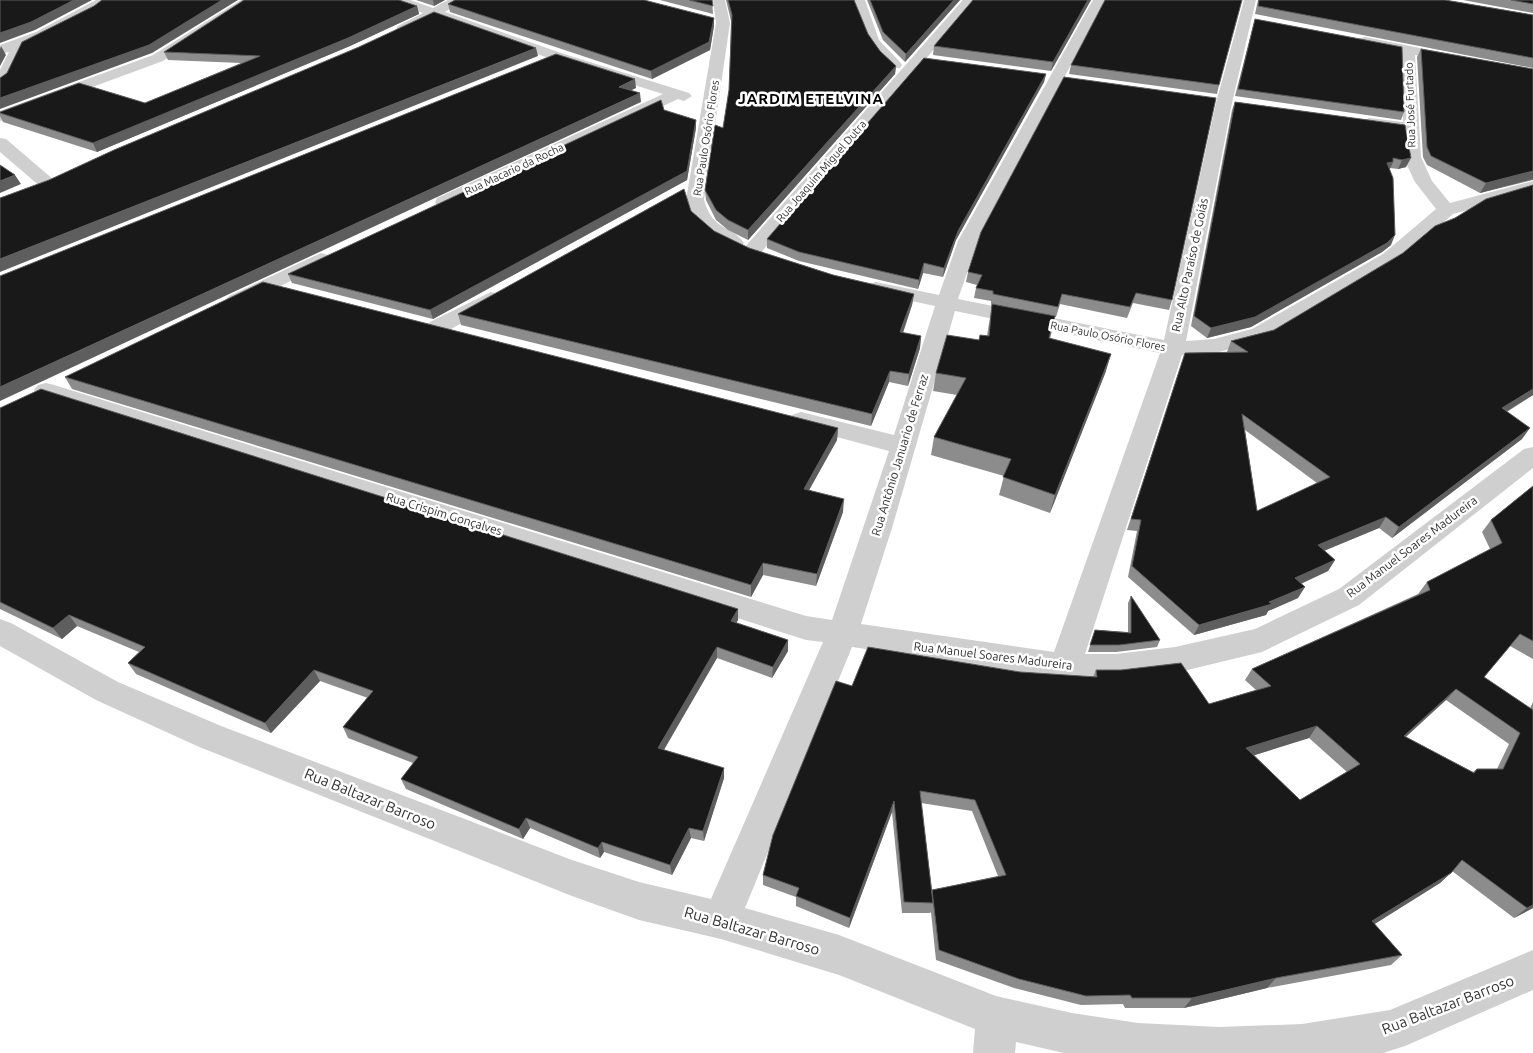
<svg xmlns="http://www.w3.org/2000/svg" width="1533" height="1053" viewBox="0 0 1533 1053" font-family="Ubuntu,sans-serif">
<rect width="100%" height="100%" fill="#fff"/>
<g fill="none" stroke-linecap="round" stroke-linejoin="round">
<path fill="#cfcfcf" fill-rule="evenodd" d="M96 0H111C100 15 48 35 29 45 15 52 17 84 0 89V70L9 52 0 54V45L36 32Z
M241 0H256L163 61 0 121V111L153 55Z
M392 0H410L433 8 448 0H464L445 12 561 53 689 93 692 96 684 101 678 99 451 206H437L435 202 437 198 663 94 551 59 435 17 408 32H398L396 29 398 26 423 13 393 3Z
M713 0H725L730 23 704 200C713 232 731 224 744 243L741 247C716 253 691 222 686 200L716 23Z
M853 0H865L879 40 900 62 902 65 900 68H890L865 41Z
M963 0H976L758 256H744L741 252 744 248Z
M1093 0H1105L978 241 958 299 1164 340 1216 103 1244 0H1256L1232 103 1186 341 1214 339 1252 329 1383 254 1436 209 1415 182 1403 157V132L1369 128 1361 123 1369 118 1403 122 1401 52 1360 44 1358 41 1360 38 1365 37 1455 55 1462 59 1455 63 1415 55 1421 157 1432 181 1450 203 1533 181V192L1453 214 1397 262 1268 339 1215 353 1182 355 1085 654H1116L1175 647 1255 629 1339 589 1524 449 1533 447V468L1359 605 1262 652 1175 673 1116 680 1065 679 852 647 745 908 839 935 996 996 1072 1013 1138 1023 1219 1027 1302 1024 1390 1010 1533 950V990L1405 1046 1383 1053H1064L1016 1042 1015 1053H973L975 1029 839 975 721 939 639 920 572 896 197 746 96 700 0 646V619L11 623 118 682 221 726 572 860 639 882 711 899 823 642 806 640 38 395 34 390 38 385 46 383 54 385 806 616 832 620 889 451 792 425 789 420 792 415 801 412 894 435 935 306 869 292 866 288 869 284 876 282 939 295 958 241ZM955 311 1160 353 1054 652 861 624 892 528Z
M0 138 6 139 54 180 57 184 54 188H42L0 152Z
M321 253 328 255 331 259 328 263 243 304 236 306 229 304 225 300 229 296Z
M491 292 498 294 502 298 498 302 446 332 438 334 430 332 427 327 430 322Z"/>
</g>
<path fill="#8c8c8c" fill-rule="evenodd" d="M416 0H445L434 6Z
M660 0H712L713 14Z
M726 0H854L868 34 880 51 896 66 895 74 748 240 728 230 716 220 706 200 705 190 723 128 729 90 731 21Z
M867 0H960L905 62 883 40Z
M973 0H1091L1051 71 933 55 934 46Z
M1258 0H1445L1533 15V68L1255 14Z
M1463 0H1533V13Z
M448 4 714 18V26L710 50 652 79 450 12Z
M417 6 419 14 350 46 97 152 3 122 0 116V112L145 103 241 63 168 60 164 52Z
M1255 19 1404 112 1401 120 1235 96Z
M1421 49 1533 69V180L1480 193 1427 165 1423 157 1417 57Z
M1071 65 1219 85 1217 94 1069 74Z
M1046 74 1044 82 956 240 943 277 923 273 918 289 799 261 767 248V239Z
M1235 102 1405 125 1406 167 1398 169 1390 168V169L1391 245 1382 252 1251 327 1207 338 1191 326 1232 110Z
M664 110 696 120V128L687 180 433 319 292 283 288 274Z
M1533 185V395L1507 412 1522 439 1392 538 1379 528 1324 551 1335 560 1328 571 1301 584 1298 598 1268 611 1266 615 1194 635 1128 577 1137 531 1127 530 1185 353 1228 352H1227L1231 341 1274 330ZM1245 430 1294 466 1317 483 1257 511Z
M691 211 714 231 749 248 833 275 914 294 912 305 903 333 921 336 920 348 908 386 889 382 871 426 461 325 458 314Z
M981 232 1172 300 1169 310 1133 303 1127 318 1060 304 1056 317H1055L1050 339 1106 371 1050 513 999 495 1004 476 931 455 934 437 957 395 933 391 936 373 979 340 987 336 992 305 991 304V301L974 298 976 288 977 285 966 282 968 272Z
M65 377 838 428 837 440 809 490 843 512 816 586 763 575 751 597 72 389Z
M0 408 738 609V620L736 623 788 640V651L772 678 717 658 664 750 724 768V778L704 841 691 838 672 875 604 852 600 858 530 828 523 839 406 789 401 779 413 763 348 738 343 727 368 698 320 681 271 733 136 674 128 663 139 652 77 626 62 639 0 609Z
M1533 486V659L1510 646 1484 677 1530 708 1533 702V908L1514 918 1452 871 1440 883 1374 924 1402 955 1391 965 1267 988 1184 1008H1125L1123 1004 1081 1005 1014 988 936 960 931 912 930 913H902L892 812 849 928 796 906V897L763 885V875L852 686 1020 672 1093 677 1096 670 1209 704 1256 690 1245 680 1252 669 1418 594 1427 582 1490 549 1482 532 1491 520ZM1446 700 1509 744 1497 769H1477L1473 772 1406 737ZM1309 738 1347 772 1300 800 1254 755ZM921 803 972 811 998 876 932 890Z
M1131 596 1160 640 1157 647 1116 652H1088L1095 630 1128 632V603Z"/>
<path fill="#5e5e5e" d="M74 0H92L35 30 0 43V33Z
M222 0H238L152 53 0 109V98Z
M433 0H445L434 6Z
M954 0H960L905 62 906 54Z
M1088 0H1091L1051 71 1053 62Z
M417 6 419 14 350 46 97 152 93 143Z
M714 18V26L710 50 652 79 651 71Z
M1 46 6 55 0 66V49Z
M536 48 538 56 0 272V259Z
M896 66 895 74 748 240V230Z
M1046 74 1044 82 956 240 943 277 944 268 958 231Z
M635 79 636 88 620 96 619 87Z
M640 93 641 102 0 401V387Z
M696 120V128L687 180 433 319 430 310Z
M1411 158 1406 167 1398 169 1402 160Z
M1393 162 1389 171 1387 163Z
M1533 171V179L1480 193 1486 183Z
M15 175 21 184 0 193V181Z
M1395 235 1391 245 1382 252 1251 327 1207 338 1211 328Z
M924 263 923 273 918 289 919 280Z
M914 294 912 305 899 344 900 332Z
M921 336 920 348 908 386 909 374Z
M1111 354 1106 371 1050 513 1055 495Z
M890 371 889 382 871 426 872 414Z
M1533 389V395L1494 419 1502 408Z
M838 428 837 440 803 501 804 489Z
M1530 428 1522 439 1392 538 1399 527Z
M844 499 843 512 816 586 817 574Z
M1386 517 1379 528 1311 556 1318 545Z
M1335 560 1328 571 1289 589 1295 578Z
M763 563V575L751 597V585Z
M1305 587 1298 598 1268 611 1266 615 1194 635 1199 625 1269 602Z
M738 609V620L731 632V621Z
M69 615 77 626 62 639 53 628Z
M788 640V651L772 678 773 667Z
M717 647V658L659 758 658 748Z
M314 670 320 681 271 733 265 723Z
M1456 689 1446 700 1394 747 1404 736Z
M1317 726 1309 738 1239 760 1246 748Z
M724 768V778L704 841 703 831Z
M894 801 892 812 849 928 850 918Z
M526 818 530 828 523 839 519 829Z
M689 828 691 838 672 875 670 865Z
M602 842 604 852 600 858 598 848Z
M1451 873 1440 883 1362 932 1372 921Z
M1533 905V908L1514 918 1527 908Z
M1276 978 1267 988 1184 1008 1192 998Z"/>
<path fill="#191919" stroke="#5e5e5e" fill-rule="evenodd" d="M0 0H74L31 22 0 33Z
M102 0H222L149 45 0 98V78L7 73 22 42 94 6Z
M244 0H399L417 6 348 38 93 143 0 113V112L79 83 145 103 260 56 164 52Z
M455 0H644L714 18 709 42 651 71 448 4Z
M689 0H712L713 6Z
M728 0H854L868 34 880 51 896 66 748 230 728 220 716 210 705 190 715 125 723 128 729 90 732 15Z
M870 0H954L906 54 883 32Z
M973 0H1088L1053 62 934 46Z
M1105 0H1242L1219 85 1071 65Z
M1259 0H1445L1533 15V58L1258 6Z
M1511 0H1533V4Z
M434 12 536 48 0 259V198L49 180 114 150 359 47Z
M1255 19 1402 47 1404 112 1238 89Z
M1421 49 1533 69V171L1486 183 1431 156 1427 147Z
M556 54 635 79 619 87 640 93 0 387V276Z
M924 58 1046 74 958 231 944 268 924 263 919 280 799 252 767 239Z
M1064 77 1216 98 1172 300 1136 293 1130 307 1062 294 1058 307 993 294V291L976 288 982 275 968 272 981 232Z
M661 100 664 110 696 120 687 171 430 310 288 274Z
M1235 102 1405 125 1411 158 1402 160 1393 158V162L1387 163 1393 178 1395 235 1387 243 1255 317 1211 328 1194 316Z
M0 165 15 175 0 181Z
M1533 185V389L1502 408 1530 428 1399 527 1386 517 1318 545 1335 560 1295 578 1305 587 1269 602 1272 604 1199 625 1132 566 1141 520 1131 519 1185 353 1248 352 1231 341 1274 330 1403 253 1435 226 1455 218 1486 199ZM1242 414 1330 477 1257 511Z
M684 189 691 211 714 231 749 248 833 275 914 294 900 332 921 336 909 374 890 371 872 414 458 314Z
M263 282 838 428 804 489 844 499 817 574 763 563 751 585 65 377Z
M992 304 1055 316 1049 338 1111 354 1055 495 1003 477 1011 459 934 437 966 378 936 373 947 335 979 340 980 335 989 336Z
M41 389 738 609 731 621 788 640 773 667 717 647 658 748 724 768 703 831 689 828 670 865 602 842 598 848 526 818 519 829 401 779 418 757 343 727 373 691 314 670 265 723 128 663 145 647 69 615 53 628 0 602V408Z
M1533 486V641L1520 634 1484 677 1533 710V905L1527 908 1462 860 1451 873 1372 921 1402 955 1276 978 1192 998H1132L1130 995 1086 996 1019 979 939 950 932 890 1006 875 975 800 920 791 933 903 904 902 894 801 850 918 796 896 799 888 763 875 773 835 836 681 852 686 868 647 1020 672 1097 677 1096 670H1121L1181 663 1209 704 1271 686 1252 669 1430 590 1427 582 1502 543 1491 520ZM1456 689 1520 733 1503 769H1477L1474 773 1404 736ZM1317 726 1360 764 1300 800 1246 748Z
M1131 596 1160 640 1119 645H1090L1095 630 1131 633Z"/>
<g text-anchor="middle" stroke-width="5" stroke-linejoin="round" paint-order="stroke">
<g font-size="11" fill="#323232" stroke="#fff">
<text transform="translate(1410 105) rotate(-92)" y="4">Rua José Furtado</text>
<text transform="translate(706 138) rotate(-81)" y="4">Rua Paulo Osório Flores</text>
<text transform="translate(514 169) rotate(-25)" y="4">Rua Macario da Rocha</text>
<text transform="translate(821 171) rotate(-49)" y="4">Rua Joaquim Miguel Dutra</text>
<text transform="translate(1108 336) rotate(11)" y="4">Rua Paulo Osório Flores</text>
</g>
<g font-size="12" fill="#323232" stroke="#fff">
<text transform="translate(1190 265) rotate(-78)" y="4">Rua Alto Paraíso de Goiás</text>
<text transform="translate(900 455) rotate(-73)" y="4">Rua Antônio Januario de Ferraz</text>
<text transform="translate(444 514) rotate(17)" y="4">Rua Crispim Gonçalves</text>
<text transform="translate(1412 547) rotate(-37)" y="4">Rua Manuel Soares Madureira</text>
<text transform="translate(993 656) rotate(7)" y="4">Rua Manuel Soares Madureira</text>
</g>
<g font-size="15" font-weight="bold" letter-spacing="1" fill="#000" stroke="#fff">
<text x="811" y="104">JARDIM ETELVINA</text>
</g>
<g font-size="15" fill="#323232" stroke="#fff">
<text transform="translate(370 799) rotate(22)" y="5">Rua Baltazar Barroso</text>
<text transform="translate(752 931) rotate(16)" y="5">Rua Baltazar Barroso</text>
<text transform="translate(1448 1005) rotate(-21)" y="5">Rua Baltazar Barroso</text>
</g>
</g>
</svg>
